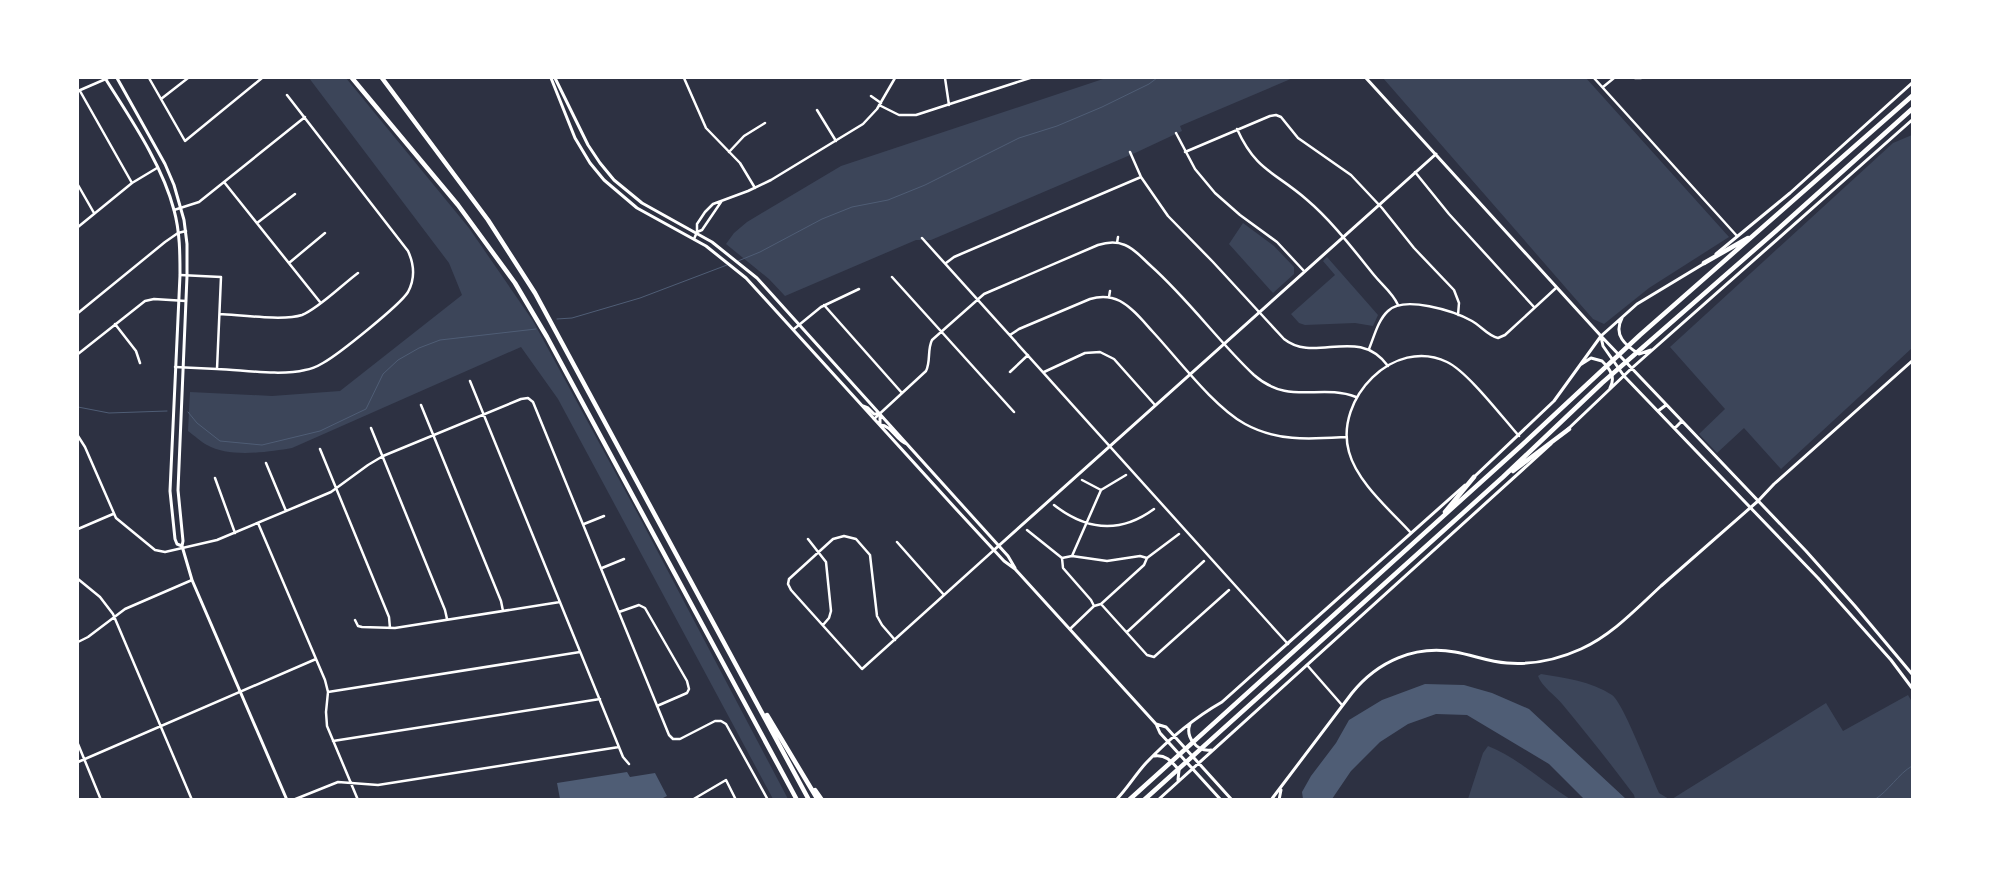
<svg xmlns="http://www.w3.org/2000/svg" width="1990" height="877" viewBox="0 0 1990 877" font-family="Signika,sans-serif">
<rect width="100%" height="100%" fill="#2d3142"/>
<path fill="#3c4559" d="M309 78H346L469 228 533 321 640 518 788 799H773L558 399 521 347 292 448C268 452 229 458 207 445 201 442 195 436 188 431L190 392 272 396 340 391 462 295 449 263Z
M1106 78H1293L1180 126 1182 131 1135 153 931 240H916L785 296 769 279 726 244 734 233 747 222 841 166Z
M1383 78H1586L1729 237 1649 288 1604 324 1593 319Z
M1912 135V348L1781 469 1744 428 1717 453 1699 434 1725 409 1670 347 1893 143Z
M1243 223 1274 246 1294 267V274L1273 293 1229 244Z
M1327 257 1378 315 1373 326 1355 323 1305 325 1299 323 1291 314 1335 275 1323 261Z
M1541 674C1565 678 1591 681 1612 695 1623 702 1651 776 1659 793L1669 799H1635L1634 795C1611 764 1587 734 1563 705 1555 695 1542 687 1538 676Z
M1908 695 1912 702V799H1672L1826 703 1843 731Z
M1488 746C1518 758 1543 782 1570 799H1468L1483 753Z"/>
<path fill="#4f5d75" d="M1425 684 1464 685 1492 693 1529 709 1626 799H1584L1549 764 1467 715 1436 714 1408 724 1380 742 1351 771 1332 799H1303L1302 792 1311 776 1336 743 1349 720 1382 700Z
M627 772 630 777 655 773 667 796 659 800 560 799 557 783Z"/>
<g fill="none" stroke-linecap="round" stroke-linejoin="round">
<path stroke="#4f5d75" stroke-width="1" d="M738 261 760 252 822 219 852 207 888 200 925 185 1019 138 1057 126 1102 107 1149 84 1157 78
M557 319 572 318 640 298 727 265
M78 407 109 413 167 411
M188 412 197 423 220 441 262 445 320 431 366 409 383 374 398 360 419 348 440 340 536 329
M1874 800C1889 791 1898 774 1912 766"/>
<path stroke="#fff" stroke-width="2.5" d="M149 78 185 141 262 78
M684 78 706 128 740 163 755 188
M945 78 949 105
M1594 78 1737 236
M1635 78H1641
M1603 87 1614 78
M78 91 108 78
M80 91 132 183
M871 96 881 103
M161 99 188 78
M879 105 899 115H916L1030 78
M817 110 836 141
M1276 115 1281 117 1298 138 1351 175 1382 208 1414 248 1454 290 1459 303 1458 315
M1237 129C1256 171 1275 172 1306 199 1332 221 1353 249 1374 275 1382 285 1393 293 1398 305
M1176 133 1195 169 1215 193 1240 215 1277 242 1304 271
M729 152 744 136 765 123
M1130 152 1141 177 1168 216 1213 262 1284 339C1315 364 1358 325 1388 366
M1185 152 1270 116 1276 115
M1415 172 1449 214 1534 307
M224 182 320 302
M78 185 94 213
M174 210 199 202 305 117
M257 223 295 194
M78 227 132 183 157 168
M697 232 702 230 721 202
M922 238 1288 644
M694 239 697 232V224L705 212 713 204 748 191 771 180 863 124 877 109 895 78
M1117 243 1118 237
M289 263 325 233
M946 263 954 257 1141 177
M892 277 1014 412
M1109 297 1110 291
M824 305 902 393
M78 313 165 242 178 233 186 231
M220 314C240 315 284 321 302 315 318 309 343 284 358 273
M115 324 136 351 140 363
M794 329 821 307 859 289
M1010 335 1019 329 1090 299C1100 296 1110 296 1120 301 1133 308 1143 321 1153 332 1179 360 1213 406 1245 424 1278 442 1311 439 1346 437
M1369 349C1374 337 1378 320 1388 311 1404 295 1454 311 1472 321 1481 326 1488 336 1498 338L1505 335 1556 288
M78 354 145 301 154 299 186 301
M175 367 217 369 221 277 180 275
M217 369C243 370 281 376 305 370 312 369 318 366 323 363 339 354 400 305 408 292 415 279 414 264 408 251L287 95
M1010 372 1028 355
M1044 372 1085 353 1100 352 1114 359 1155 405
M470 381 623 757 629 764
M421 405 501 601 503 611
M874 419 926 371C931 361 927 350 932 340L984 294 1098 245C1107 242 1116 241 1125 245 1135 249 1143 259 1151 266 1189 300 1218 341 1254 375 1289 406 1320 383 1356 397
M371 428 445 610 447 619
M78 436 85 447 116 518 155 550 165 552 217 540 298 506 331 492 368 465 383 456 521 399 528 398 533 402 669 735 673 739H680L715 721H721L726 724 768 800
M320 449 389 617 390 628
M266 463 286 511
M215 478 235 533
M1082 480 1101 490
M1054 505C1086 530 1120 534 1154 509
M258 523 325 680 328 692 326 712 327 726 358 800
M584 524 604 516
M78 529 113 514
M1027 530 1062 558 1063 568 1091 600 1094 606
M1411 533C1390 510 1357 482 1349 452 1334 399 1394 336 1447 362 1468 372 1502 417 1519 436
M808 539 826 562 831 611 829 618 823 625
M897 542 944 595
M1072 556 1107 561 1140 556 1147 558
M1062 558 1072 556 1101 490 1126 475
M602 568 624 559
M78 579 100 597 113 614 192 800
M1101 604 1147 655 1154 657 1229 590
M619 612 639 605 645 608 687 681 689 689 687 693 657 706
M355 620 358 626 362 627 395 628 560 602
M1070 629 1094 606 1101 604 1144 565 1147 558 1179 534
M1127 632 1204 561
M895 640 882 625 877 616 870 555 856 539 844 536 833 539 789 579 788 584 791 590 862 669 994 550
M78 642 88 637 125 609 192 580
M1307 665 1342 705
M328 692 580 652
M333 741 600 699
M78 744 101 800
M78 762 316 659
M293 800 338 782 378 785 619 747
M692 800 726 780 736 800"/>
<path stroke="#fff" stroke-width="3" d="M1366 78 1601 336
M994 550 1436 154
M1271 800 1352 693C1378 661 1415 645 1455 652 1473 655 1489 662 1507 663 1532 665 1559 659 1581 649 1612 635 1636 609 1661 586 1693 558 1725 530 1758 501L1774 484 1912 361
M1279 800 1281 790"/>
<path stroke="#fff" stroke-width="3" d="M105 78C130 118 162 164 174 210 180 232 180 254 180 275L170 491 175 539 177 544 182 546
M117 78 165 164 174 185 184 220 187 244V276L178 490 183 541 182 546 192 580 287 800
M551 78 575 138 590 163 604 180 637 208 706 246 746 278 956 509 1004 561 1015 569 1156 724 1160 733 1221 800
M555 78 588 145 600 163 614 180 642 203 712 242 757 278 1008 556 1015 568
M1716 254 1790 193 1912 83
M1622 318C1613 335 1625 345 1639 354L1651 350
M1601 336 1806 551 1855 606 1912 674
M1601 337 1603 346 1624 376 1818 578 1891 660 1912 688
M1580 365 1591 358 1602 361C1610 369 1616 377 1610 388
M863 406 868 408 874 414H879
M1658 411 1666 405
M880 414V425C892 425 896 441 907 444
M1675 428 1682 421
M1567 430 1632 368 1912 120
M1474 477 1554 401 1601 336 1637 304 1705 263
M1156 724 1166 727 1232 800
M1190 724C1185 737 1197 752 1211 750
M1154 756C1166 754 1172 762 1179 770L1178 780
M1116 800C1127 789 1135 775 1146 763 1168 740 1194 718 1222 702L1465 485
M1158 800 1551 444"/>
<path stroke="#fff" stroke-width="4.5" d="M352 78 458 205 515 283 547 337 797 800
M382 78 488 220 535 293 809 800
M1704 263 1748 238
M1513 471 1569 429
M1445 512 1474 477
M767 715 818 800
M815 790 822 800
M1129 800 1522 445 1640 335 1912 96
M1144 800 1503 477 1602 383 1777 230 1912 109"/>
</g>
<rect width="1990" height="877" fill="none" stroke="#ffffff" stroke-width="158"/>
</svg>
